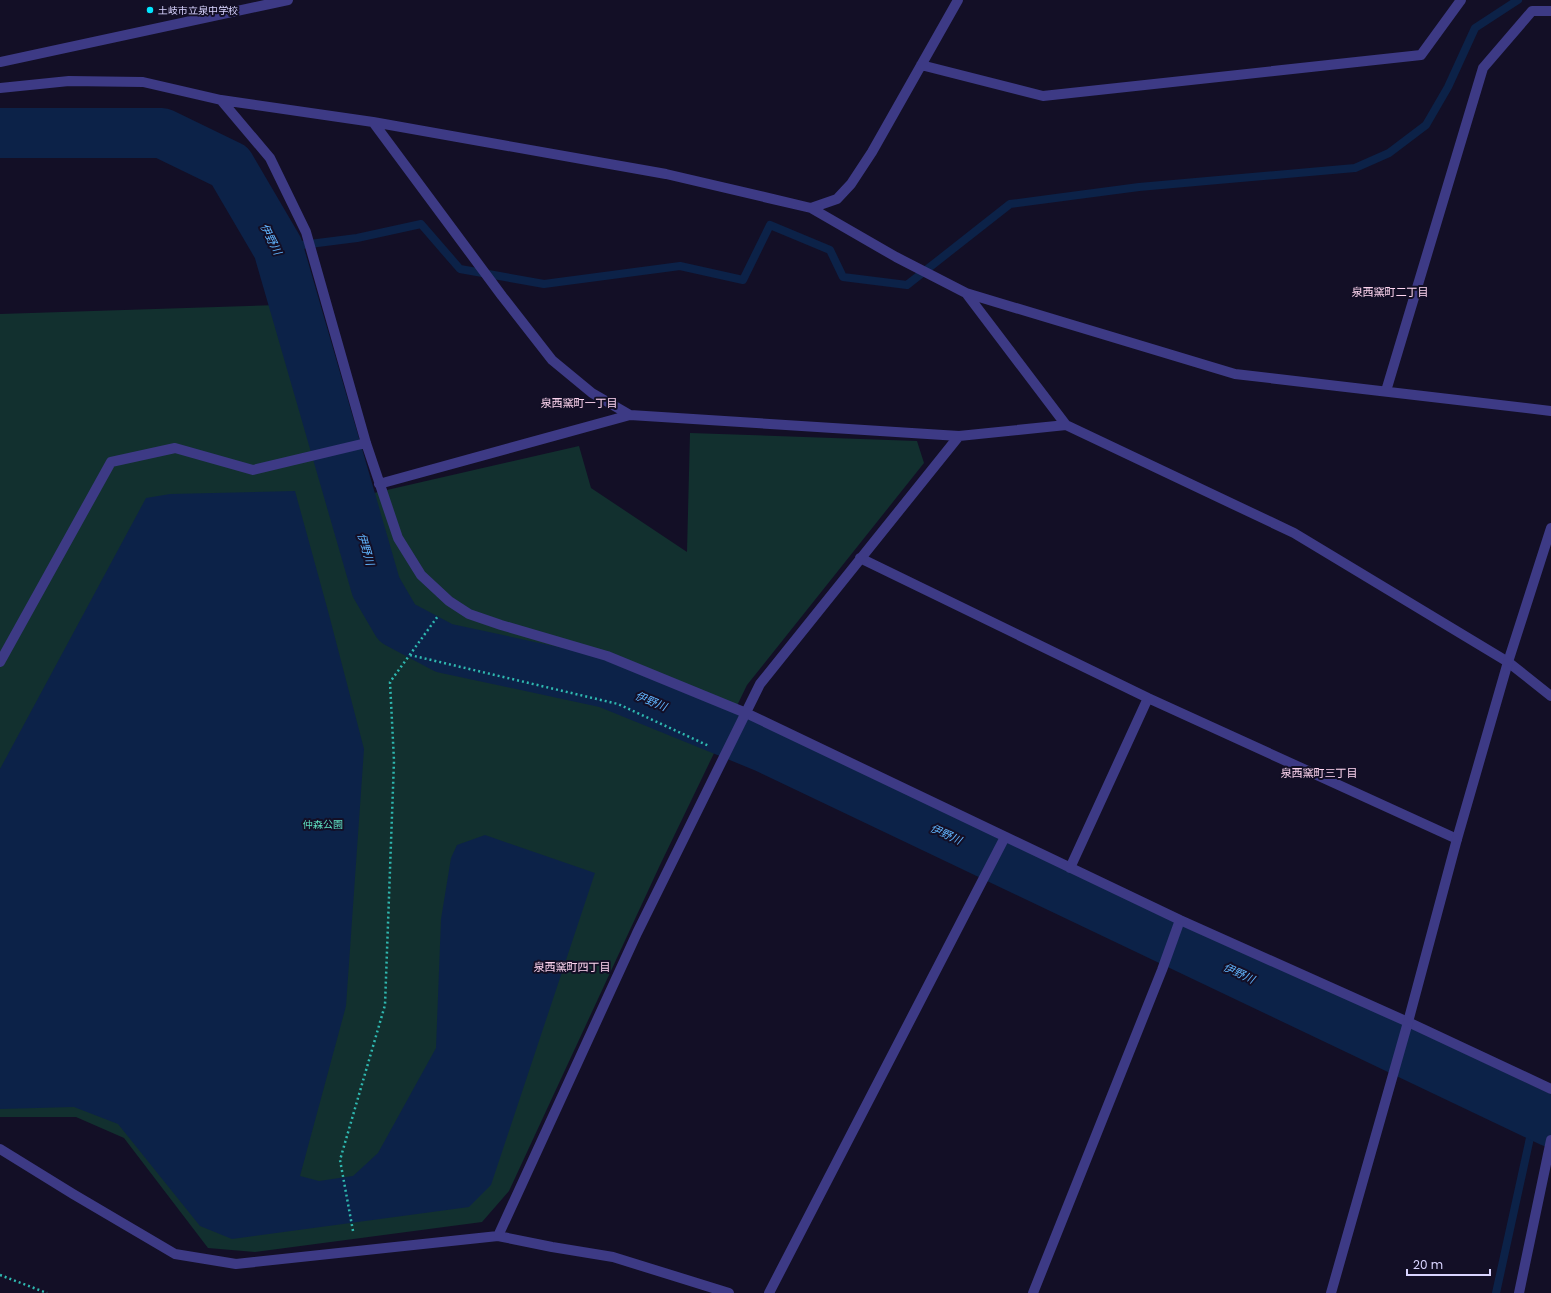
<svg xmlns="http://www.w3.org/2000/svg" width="1551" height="1293" viewBox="0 0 1551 1293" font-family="Poppins,'Noto Sans JP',sans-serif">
<rect width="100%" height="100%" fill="#130f26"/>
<path fill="#12302f" d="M278 305 339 501 579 446 591 488 687 552 690 433 917 441 924 463 747 685 660 865 509 1191 482 1222 255 1252 208 1248 124 1138 76 1117H0V314Z"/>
<path fill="#0c2248" d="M295 491 328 611 364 749 346 1006 300 1176 319 1181 353 1176 378 1153 436 1048 441 919 451 858 457 845 485 835 595 873 491 1185 469 1207 232 1239 200 1226 118 1124 74 1107 0 1109V769L146 498 170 494Z"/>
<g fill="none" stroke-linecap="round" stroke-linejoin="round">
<path stroke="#0c2248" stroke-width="8" d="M278 248 357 238 421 224 460 269 544 284 680 266 743 280 770 225 830 250 843 277 907 285 1010 204 1139 187 1355 168 1389 153 1426 125 1448 87 1475 28 1518 0
M1496 1293 1535 1115"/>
<path stroke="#0c2248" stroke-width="50" d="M0 133H162L230 166 278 248 376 587 397 623 444 648 607 683 764 747 1551 1122"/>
<path stroke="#2fb8b0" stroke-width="2.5" stroke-dasharray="2 3" stroke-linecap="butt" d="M410 655 618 704 709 746
M353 1231 340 1160 385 1005 394 761 390 682 438 616
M0 1275 47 1293"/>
<path stroke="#3d3a85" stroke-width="10" d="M0 62 288 0
M921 65 1043 96 1421 55 1461 0
M0 88 69 81 143 82 221 100 373 122 666 174 811 208 896 257 966 293 1235 374 1551 411
M221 100 270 158 306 232 366 443 398 538 421 575 449 601 469 614 501 625 607 656 746 713 1180 920 1408 1022 1551 1089
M373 122 502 296 552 360 592 393 630 415
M811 208 837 199 851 184 872 152 958 0
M966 293 1066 425 1294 533 1508 662 1551 696
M1386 391 1483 68 1532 11H1551
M379 484 630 415 959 436 1066 425
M860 558 1148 698 1457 839
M0 662 111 462 175 448 253 470 366 443
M1070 868 1148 698
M0 1149 73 1194 175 1254 236 1264 498 1236 552 1247 613 1257 729 1293
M498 1236 637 933 760 684 959 436
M769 1293 1005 837
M1033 1293 1162 970 1180 920
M1519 1293 1551 1140"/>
<path stroke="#3d3a85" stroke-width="10" d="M1331 1293 1408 1022 1457 839 1508 662 1551 528"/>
</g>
<circle fill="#00e5ff" stroke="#130f26" stroke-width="1.5" cx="150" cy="10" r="4"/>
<g text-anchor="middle" stroke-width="4" stroke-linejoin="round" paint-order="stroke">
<g font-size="10" fill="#d9d4ff" stroke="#130f26" text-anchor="start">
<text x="158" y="14">土岐市立泉中学校</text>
</g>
<g font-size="10" fill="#5fe0c0" stroke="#130f26">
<text x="323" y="828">仲森公園</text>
</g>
<g font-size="11" font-style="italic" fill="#62b6ff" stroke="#130f26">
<text transform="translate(271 239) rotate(63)" y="4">伊野川</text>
<text transform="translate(366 549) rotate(74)" y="4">伊野川</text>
<text transform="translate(651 701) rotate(22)" y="4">伊野川</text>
<text transform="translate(946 834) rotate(25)" y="4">伊野川</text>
<text transform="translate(1239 973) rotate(25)" y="4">伊野川</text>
</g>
<g font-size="11" fill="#ffd6f0" stroke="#130f26">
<text x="1390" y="296">泉西窯町二丁目</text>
<text x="579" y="407">泉西窯町一丁目</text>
<text x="1319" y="777">泉西窯町三丁目</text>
<text x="572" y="971">泉西窯町四丁目</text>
</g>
</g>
<path d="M1407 1269v6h83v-6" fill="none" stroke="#d9d4ff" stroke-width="2"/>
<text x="1413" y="1269" font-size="12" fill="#d9d4ff" stroke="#130f26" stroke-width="3" paint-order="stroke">20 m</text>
</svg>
